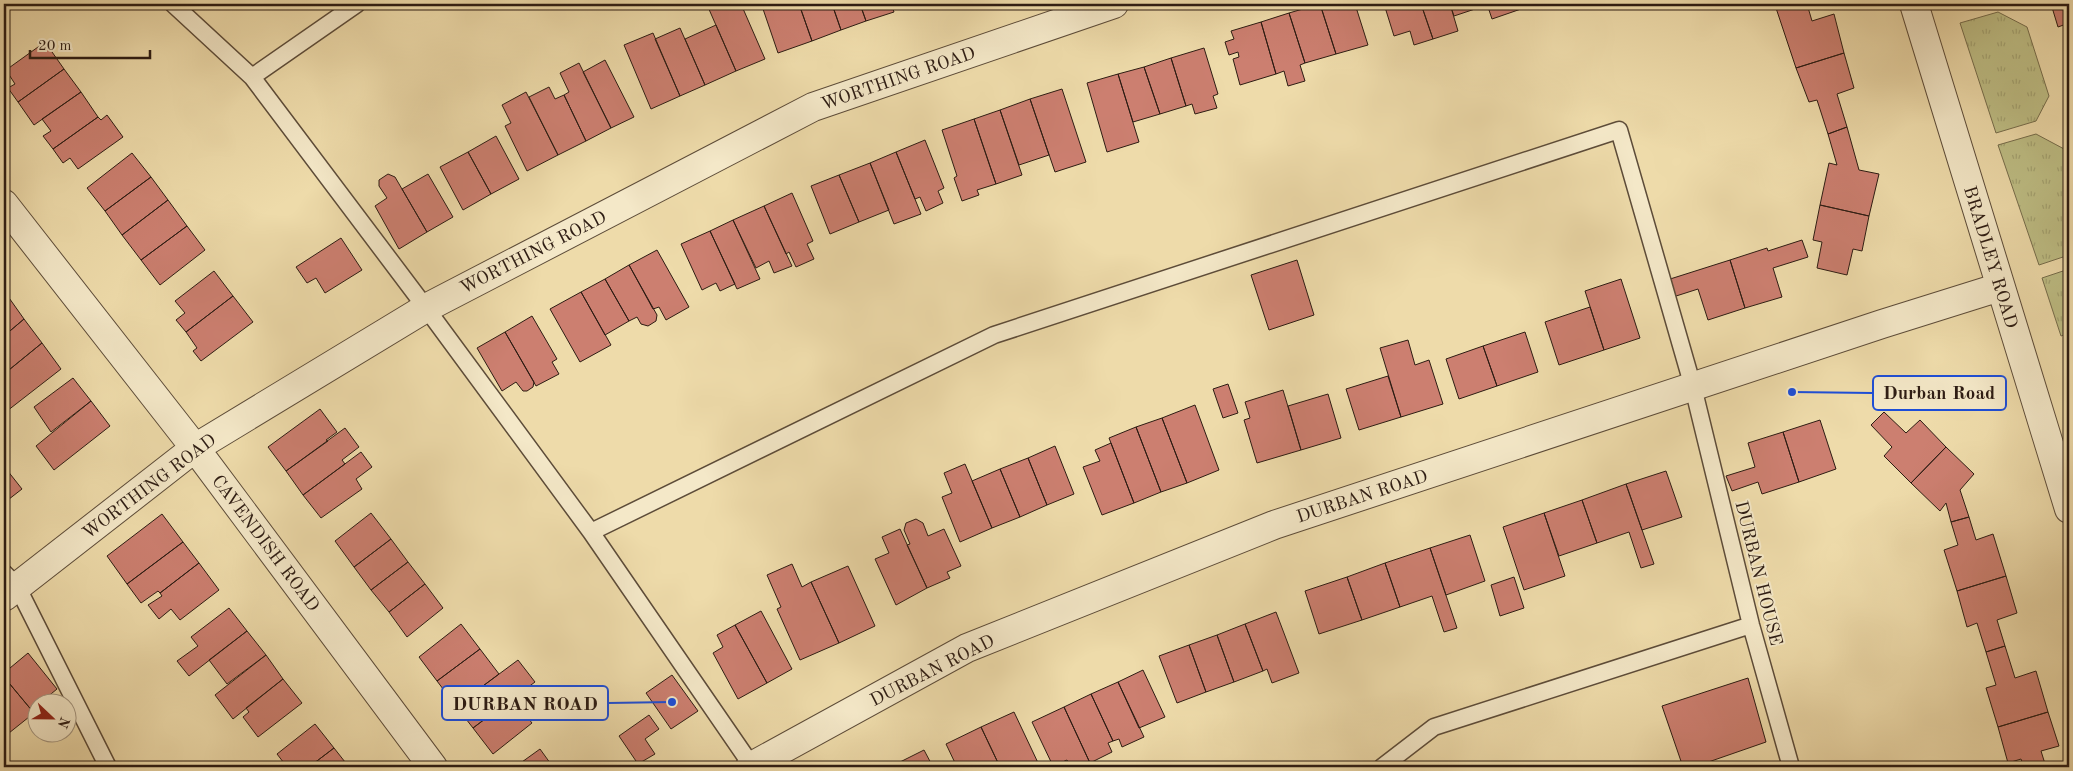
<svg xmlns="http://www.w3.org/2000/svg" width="2073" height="771" viewBox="0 0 2073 771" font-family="'Old Standard TT',serif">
<defs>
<pattern id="grass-tufts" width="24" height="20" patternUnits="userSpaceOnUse" patternTransform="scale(1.25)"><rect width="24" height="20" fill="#bebe85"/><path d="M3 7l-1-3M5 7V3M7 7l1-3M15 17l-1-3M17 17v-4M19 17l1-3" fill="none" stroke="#a4a372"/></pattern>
</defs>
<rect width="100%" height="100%" fill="#eedbaa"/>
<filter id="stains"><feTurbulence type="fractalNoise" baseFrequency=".004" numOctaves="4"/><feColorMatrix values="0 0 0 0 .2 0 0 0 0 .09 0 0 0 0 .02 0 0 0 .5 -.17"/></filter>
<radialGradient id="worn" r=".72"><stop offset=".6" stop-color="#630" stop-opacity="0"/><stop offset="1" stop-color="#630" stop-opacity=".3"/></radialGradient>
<path fill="url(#grass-tufts)" stroke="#766d4c" d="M1998 12 2027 27 2049 96 2036 121 1996 133 1960 23Z
M2036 134 2066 150 2069 160V255L2039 265 1998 145Z
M2069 269V333L2061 336 2042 278Z"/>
<path fill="#cc7f70" stroke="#2d1c13" d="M716 4H741L765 59 736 71 708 7Z
M766 4H799L812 41 778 53 762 6Z
M799 4H832L841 30 812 41Z
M832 4H860L866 21 841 30Z
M860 4H891L894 12 866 21Z
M1320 4 1336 54 1305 63 1289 13Z
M1320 4H1355L1368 45 1336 54Z
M1384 4H1421L1433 39 1414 45 1410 31 1394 36Z
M1421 4H1450L1458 31 1433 39Z
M1450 4H1487V5L1454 16Z
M1487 4H1519L1521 9 1492 19Z
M1784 4H1807L1812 21 1834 14 1844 53 1796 68 1775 5Z
M2051 4H2069V23L2058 27Z
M1289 13 1305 63 1300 65 1305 81 1288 86 1284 71 1276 74 1261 22Z
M1261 22 1276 74 1240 85 1233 59 1239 57 1238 52 1229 55 1225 42 1234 39 1231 31Z
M716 25 736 71 705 85 685 39Z
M680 28 705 85 680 96 655 39Z
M653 33 680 96 651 109 624 45Z
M45 42 64 69 18 102 8 88 15 84 6 70Z
M1204 48 1218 94 1213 96 1217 108 1195 114 1192 104 1186 106 1171 58Z
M1844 53 1854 88 1837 94 1847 127 1828 134 1817 100 1809 102 1796 68Z
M1171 58 1186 106 1160 114 1144 67Z
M605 60 634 117 611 128 583 72Z
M579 63 611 128 586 141 564 95 569 92 560 73Z
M1144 67 1160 114 1133 122 1118 74Z
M64 69 81 92 34 125 18 102Z
M1118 74 1139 142 1107 152 1087 83Z
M549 87 555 99 564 95 586 141 558 155 529 97Z
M1062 89 1086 162 1055 172 1030 99Z
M81 92 98 117 53 149 43 136 51 131 42 119Z
M526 92 558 155 527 171 505 126 511 123 502 105Z
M1030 99 1049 155 1019 165 1000 110Z
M1000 110 1022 175 996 184 974 119Z
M107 115 123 137 78 169 70 158 63 163 53 149 98 117 101 120Z
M974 119 996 184 977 190 979 195 962 201 954 178 957 176 942 130Z
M1847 127 1859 170 1879 174 1869 216 1820 205 1829 163 1837 165 1828 134Z
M496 136 519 179 491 194 468 152Z
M925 140 944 188 938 191 943 203 926 211 920 197 915 199 896 152Z
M468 152 491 194 463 210 440 167Z
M896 152 921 214 894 224 870 163Z
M132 153 151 177 105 211 87 188Z
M870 163 889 210 859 222 839 175Z
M388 174 395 177 427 232 399 249 375 206 387 198 379 186V180Z
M428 174 453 217 427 232 402 189Z
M839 175 859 222 830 234 811 186Z
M151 177 168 200 122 235 105 211Z
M792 193 813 241 807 244 814 259 796 267 789 252 786 254 764 206Z
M168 200 187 226 141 260 122 235Z
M1820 205 1869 216 1862 251 1853 249 1847 275 1817 268 1822 242 1813 240Z
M764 206 792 266 774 273 769 261 756 268 733 220Z
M733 220 760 279 737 289 710 231Z
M187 226 205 250 160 285 141 260Z
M710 231 735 284 720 291 716 283 702 290 681 244Z
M341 238 362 270 325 293 316 278 307 283 296 267Z
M1802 240 1808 257 1773 268 1782 297 1745 308 1730 260 1767 248 1768 251Z
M657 250 689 307 666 320 659 307 653 309 629 265Z
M1297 260 1314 315 1269 330 1251 275Z
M1730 260 1745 308 1708 320 1698 289 1673 297 1667 280Z
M629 265 657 315 656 321 648 326 641 324 637 317 629 321 605 279Z
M214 271 233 296 186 332 176 320 185 313 175 301Z
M605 279 629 321 605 335 581 292Z
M1621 279 1640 338 1604 350 1585 291Z
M581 292 611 345 580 362 550 309Z
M7 295 24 319 4 336V298Z
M233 296 253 322 201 361 193 351 197 348 186 332Z
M1590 307 1604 350 1559 365 1545 322Z
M532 316 557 359 552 362 559 374 536 386 505 332Z
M24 319 42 343 4 374V336Z
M505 332 534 382 533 387 527 391H523L516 382 502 391 477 348Z
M1525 332 1538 372 1497 386 1483 346Z
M1408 340 1415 365 1429 360 1443 404 1401 417 1380 348Z
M42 343 61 369 7 411 4 408V374Z
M1483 346 1497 386 1459 399 1446 359Z
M1388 376 1401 417 1359 430 1346 389Z
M73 378 91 401 51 432 34 407Z
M1228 384 1238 413 1223 418 1213 389Z
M1283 390 1301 450 1257 463 1244 420 1250 418 1245 402Z
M1328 394 1341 438 1301 450 1288 406Z
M91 401 110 426 54 470 36 446Z
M1195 405 1219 470 1187 483 1162 418Z
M320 409 337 432 326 440 328 441 286 471 268 447Z
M1884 412 1906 433 1920 420 1946 447 1911 483 1884 456 1892 447 1871 425Z
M1162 418 1187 483 1161 492 1136 427Z
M1820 420 1836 469 1799 482 1783 432Z
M1136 427 1161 492 1134 503 1109 438Z
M345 428 359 447 342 460 345 464 303 495 286 471Z
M1783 432 1799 482 1762 494 1758 482 1732 491 1726 476 1755 467 1748 443Z
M1111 443 1134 503 1102 515 1083 467 1100 461 1095 450Z
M1055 446 1074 494 1047 505 1028 458Z
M1946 447 1974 474 1960 490 1969 517 1951 522 1946 503 1940 511 1911 483Z
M361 452 372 467 356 479 362 489 321 518 303 495Z
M1028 458 1047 505 1020 517 1000 469Z
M965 464 992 528 960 542 942 497 952 493 944 473Z
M1000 469 1020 517 992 528 972 481Z
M7 470 22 489 4 503V472Z
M1666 471 1682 517 1642 530 1626 484Z
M1626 484 1654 564 1641 568 1629 532 1597 543 1582 500Z
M1582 500 1597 543 1559 556 1544 513Z
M371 513 391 539 354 567 335 541Z
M1544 513 1565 576 1524 590 1503 527Z
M162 514 183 542 127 584 107 556Z
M1969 517 1976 540 1993 534 2006 576 1957 591 1944 550 1958 545 1951 522Z
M916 519 923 523 928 536 944 529 961 566 947 572 950 578 927 588 907 545 910 544 904 530 906 523Z
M900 529 927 588 896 605 875 559 889 553 882 537Z
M1470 535 1485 581 1446 595 1430 548Z
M391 539 408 562 371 590 354 567Z
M183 542 199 563 160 593 158 591 141 603 127 584Z
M1430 548 1457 628 1444 632 1432 596 1400 607 1385 563Z
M408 562 425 584 389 612 371 590Z
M199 563 219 590 180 620 171 609 159 619 148 605 162 596 160 593Z
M1385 563 1400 607 1362 620 1347 577Z
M792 564 802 587 811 582 839 643 800 660 777 609 781 607 767 575Z
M848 566 875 626 839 643 811 582Z
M2006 576 2017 613 1997 620 2005 646 1986 652 1977 623 1967 627 1957 591Z
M1347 577 1362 620 1319 634 1305 591Z
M1514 577 1524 608 1500 616 1491 585Z
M425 584 443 608 407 637 389 612Z
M229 608 247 631 189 676 177 661 198 646 191 637Z
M761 611 792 669 767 683 735 625Z
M1276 612 1299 673 1272 683 1267 669 1263 671 1245 624Z
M461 624 480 649 437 681 419 657Z
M1245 624 1263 671 1234 682 1217 635Z
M735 625 767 683 738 699 713 653 723 647 717 635Z
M247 631 266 655 227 684 209 660Z
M1217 635 1234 682 1206 692 1189 645Z
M1189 645 1206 692 1177 703 1159 656Z
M2005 646 2015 678 2036 671 2048 712 1998 727 1986 688 1996 685 1986 652Z
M480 649 499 674 456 706 437 681Z
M28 653 57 689 46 698 51 704H38V718L4 677V673Z
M266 655 283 679 233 719 215 695Z
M518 660 535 682 473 728 456 706Z
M1143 670 1165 717 1139 728 1118 682Z
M672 675 698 711 671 729 646 693Z
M4 677 34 713 9 733 4 726Z
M1748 678 1766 742 1694 767H1683L1662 706Z
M283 679 302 703 258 737 243 717 249 712 246 708Z
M1118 682 1144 737 1122 747 1119 739 1113 741 1091 694Z
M1091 694 1113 741 1108 743 1112 752 1090 763 1064 707Z
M512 698 532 723 493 754 473 728Z
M1064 707 1090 763 1092 767H1071L1067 760 1053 766 1032 722Z
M1014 712 1040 767H1000L981 727Z
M2048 712 2059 746 2041 751 2046 767H2024L2021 759 2008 763 1998 727Z
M649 715 659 729 645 739 655 754 638 764 619 736Z
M315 724 334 748 309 767H287L277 754Z
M981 727 1000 767H957L946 744Z
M334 748 349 767H309Z
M540 749 553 767H515Z
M924 750 933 767H898L896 764Z"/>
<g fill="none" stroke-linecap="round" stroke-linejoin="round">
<defs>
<path id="lane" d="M173 4 252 77 426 308 591 532 752 766
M252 77 357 4
M591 532 994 335 1619 130 1693 387 1751 625 1791 767
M4 573 17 586 108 767
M1382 767 1434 727 1751 625"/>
<path id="street" d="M1914 4 2069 509
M4 204 195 448 433 767
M4 597 195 448 426 308 813 107 1114 4
M750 767 967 648 1274 525 1882 324 2000 287"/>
</defs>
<use href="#lane" stroke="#5d4c39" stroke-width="19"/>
<use href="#street" stroke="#5d4c39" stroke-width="30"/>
<use href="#lane" stroke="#f4e8c8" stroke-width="16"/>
<use href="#street" stroke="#f4e8c8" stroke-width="28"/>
</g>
<g text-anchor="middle" stroke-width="4" stroke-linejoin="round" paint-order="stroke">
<g font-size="18" fill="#2d1c13" stroke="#f4e8c8">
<text transform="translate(898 78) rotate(-19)" y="6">WORTHING ROAD</text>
<text transform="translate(533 252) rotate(-27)" y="6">WORTHING ROAD</text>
<text transform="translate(1991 257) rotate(73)" y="6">BRADLEY ROAD</text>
<text transform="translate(149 486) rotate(-37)" y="6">WORTHING ROAD</text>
<text transform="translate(1362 496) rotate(-18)" y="6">DURBAN ROAD</text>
<text transform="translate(266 543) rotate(53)" y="6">CAVENDISH ROAD</text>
<text transform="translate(1759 573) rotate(76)" y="6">DURBAN HOUSE</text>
<text transform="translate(932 670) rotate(-27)" y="6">DURBAN ROAD</text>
</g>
</g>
<path fill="none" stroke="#1d4ed8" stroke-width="2" d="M1792 392L1873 393M672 702L608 703"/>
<g fill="#1d4ed8" stroke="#f4e8c8" stroke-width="2">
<circle cx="1792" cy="392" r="5"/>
<circle cx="672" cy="702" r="5"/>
</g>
<g fill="#f4e8c8" stroke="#1d4ed8" stroke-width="2">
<rect x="1873" y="376" width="133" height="34" rx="5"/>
<rect x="442" y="686" width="166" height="34" rx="5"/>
</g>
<g font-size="19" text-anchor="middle" font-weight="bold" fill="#2d1c13">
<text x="1939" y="399">Durban Road</text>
<text x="525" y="710">DURBAN ROAD</text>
</g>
<rect width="2073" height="771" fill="none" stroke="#eedbaa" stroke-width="20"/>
<rect x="5" y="5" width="2063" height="761" fill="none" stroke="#2d1c13" stroke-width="2.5"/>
<rect x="10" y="10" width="2053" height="751" fill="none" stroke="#2d1c13"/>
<g transform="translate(52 718) rotate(112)"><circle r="24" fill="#f4e8c8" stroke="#a49680"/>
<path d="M0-4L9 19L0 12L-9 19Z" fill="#8f2418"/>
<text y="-8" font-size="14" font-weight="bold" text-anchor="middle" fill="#2d1c13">N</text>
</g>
<path d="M30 50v8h120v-8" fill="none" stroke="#2d1c13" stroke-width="2.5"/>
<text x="38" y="50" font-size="15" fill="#2d1c13" stroke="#f4e8c8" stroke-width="4" paint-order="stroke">20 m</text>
<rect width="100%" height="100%" filter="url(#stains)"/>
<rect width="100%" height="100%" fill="url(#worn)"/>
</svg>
